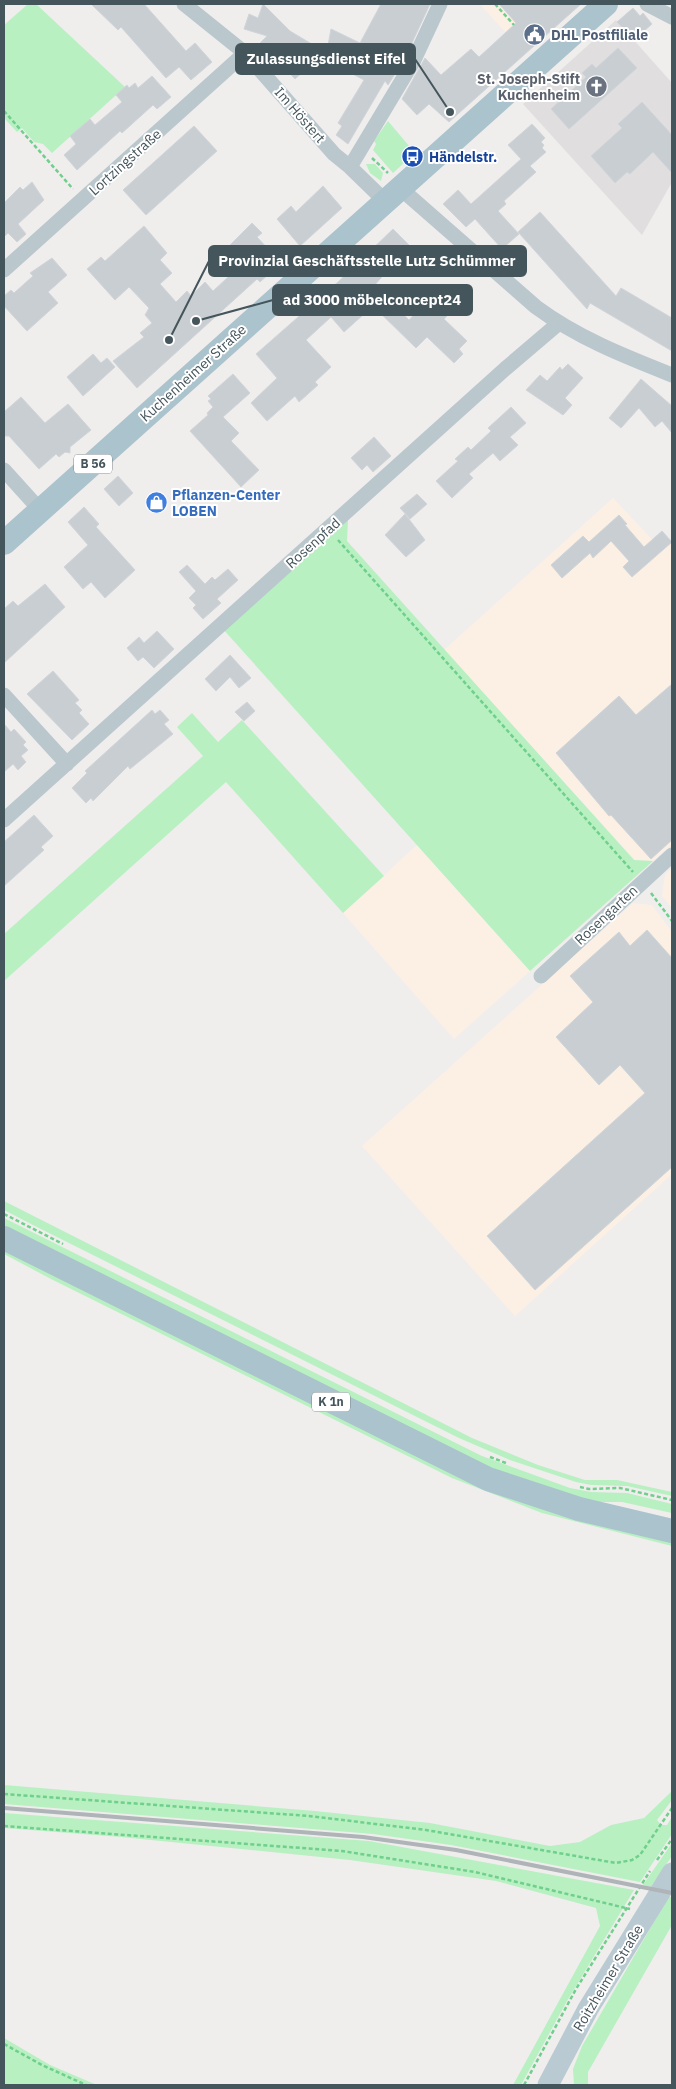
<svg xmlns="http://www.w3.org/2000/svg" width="676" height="2089" viewBox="0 0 676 2089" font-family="'IBM Plex Sans',sans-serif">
<rect width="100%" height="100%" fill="#f0eded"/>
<path fill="#fcf0e4" d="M480 4H581L525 54Z
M613 498 662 550 672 541V844L653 861 635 860 444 650Z
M417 845 530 971 454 1039 343 913Z
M672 868V908L662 896 665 875Z
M633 903 652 905 672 932V1174L515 1316 362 1146Z"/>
<path fill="#e1dedf" d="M616 20 672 83V182L642 235 523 104Z"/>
<path fill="#b8f0c2" d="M28 4H36L125 87 52 153 43 144 34 142 22 128 17 132 4 118V25Z
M388 121 415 153 393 173 373 150 376 144 374 141Z
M366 164H375L383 173 381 181 370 173Z
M348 520 347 541 634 860 653 861 530 971 222 628Z
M192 713 218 742 242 720 384 876 343 913 226 782 4 981V934L203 756 177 727Z
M4 1201 472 1438 538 1465 585 1480H617L672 1492V1496L627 1486 591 1485 576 1482 510 1460 459 1438 33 1225 4 1210Z
M4 1218 482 1456 570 1488 591 1492 627 1493 672 1504V1513L622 1502H589L499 1473 4 1228Z
M4 1248 335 1414 672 1541V1546L542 1513 452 1478 51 1279 4 1254Z
M4 1785 315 1811 430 1823 550 1846 580 1842 611 1825 644 1818 672 1791V1800L657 1820 661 1825H667L672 1817V1834L640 1882 451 1845 373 1834 4 1804Z
M4 1813 369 1841 634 1890 567 2001 521 2085H513L600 1926 596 1908 496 1881 350 1860 121 1837 4 1828Z
M672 1843V1856L651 1887 643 1885Z
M669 1896 672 1898V1925L588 2072V2085H574L573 2069 582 2046Z
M4 2038 50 2065 97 2085H4Z"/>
<path fill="#c9ced2" stroke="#d0d5d9" d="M91 4H144L186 51 195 43 212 62 191 80 179 67 166 78 121 27 118 30Z
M263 4 290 31 325 52 295 79 272 54 269 56 258 45 267 36 244 29 249 14 258 18Z
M381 4H430L405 58 388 85 385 81 348 144 336 135 342 126 338 123 364 80 347 71 351 65 349 63 327 51 331 29 360 43Z
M499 4H581L449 122 429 104 417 115 402 99 425 58 441 75 471 49 479 57 516 23Z
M633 8 640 16 643 13 652 24 634 40 617 22Z
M618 48 637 68 569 129 551 109 586 77 582 73 592 64 596 68Z
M152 76 171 97 157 109 153 105 122 133 120 131 77 170 64 155 76 144 70 136 90 119 95 125 122 102 116 95 127 85 129 88 135 83 138 88Z
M642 102 672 135V173L653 152 630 174 627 172 615 183 591 156 622 128 618 124Z
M532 124 545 138 541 142 544 145 542 148 546 152 530 166 536 172 504 201 506 204 498 211 519 234 502 249 475 219 466 227 443 204 458 190 471 204 521 159 508 145Z
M194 126 217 151 146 215 123 190Z
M32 182 44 200 18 224 26 234 17 242 8 233 4 237V203L20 187 23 190Z
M323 186 342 208 300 246 277 219 291 206 296 212Z
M540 212 616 296 621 288 672 318V351L590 303 587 309 518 232Z
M252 223 262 233 257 237 281 263 260 282 257 279 137 388 113 361 144 337 140 333 152 323 145 315 149 308 129 287 115 300 87 269 101 257 105 261 144 226 167 253 160 260 172 273 160 284 176 302 187 291 191 296 205 282 213 291 239 267 224 251Z
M393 229 409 245 374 286 409 320 436 291 455 308 444 319 467 341 459 349 463 354 454 363 427 337 416 348 373 306 344 332 331 317 306 340 331 367 315 382 318 385 299 402 295 396 267 421 251 403 277 378 256 354 338 282Z
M52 258 67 275 48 292 58 303 27 331 4 306V296L11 290 14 293 33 276 30 273Z
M93 354 101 363 107 358 115 367 83 396 67 377Z
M568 364 583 378 565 398 572 405 563 415 526 390 540 375 547 381 560 367 562 370Z
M233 374 250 393 223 417 239 433 231 441 259 470 241 487 190 431 208 415 207 413 213 407 208 401 211 399 208 396Z
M641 379 672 406V433L662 421 655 427 639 408 621 428 609 418Z
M21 397 45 423 68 404 91 430 70 447V453L65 452 59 457 56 454 39 469 9 436H4V412Z
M511 407 526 423 510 437 518 445 500 461 493 453 469 474 473 478 452 498 436 481 458 461 455 459 468 447 471 450 491 431 488 428Z
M374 437 391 456 373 472 367 465 362 470 351 458Z
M118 476 133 493 119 506 104 489Z
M417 494 427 504 410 519 400 508Z
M84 507 99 524 96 527 135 570 105 598 91 582 83 589 64 567 88 545 68 522Z
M405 514 425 540 406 557 385 535Z
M619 515 627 524 625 525 644 547 662 531 672 542 632 577 623 567 629 561 611 541 593 558 590 553 562 578 551 565 583 536 589 542Z
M187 565 205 584 212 577 215 580 228 569 238 580 217 599 221 603 203 619 193 608 196 605 189 598 196 591 179 572Z
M45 584 65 607 4 663V609L13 601 18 606Z
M157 631 174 649 154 668 143 657 138 661 127 648 139 637 144 643Z
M230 655 251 678 239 688 230 677 216 691 205 679Z
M53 671 79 700 75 703 82 710 79 713 89 724 72 740 27 694Z
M672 684V840L651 859 611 815 609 816 556 753 619 696 636 715Z
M247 702 255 711 244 721 235 712Z
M152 710 155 714 160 710 169 720 164 724 173 734 130 769 128 766 93 801 91 798 86 803 72 788 87 773 85 771Z
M4 724 11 732 14 729 26 742 23 745 28 750 21 756 26 762 18 770 13 764 4 772Z
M34 815 53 836 41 847 44 850 4 886V842Z
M647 930 672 958V1167L535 1290 487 1236 645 1093 620 1065 599 1085 556 1037 593 1002 570 976 619 932 630 946Z"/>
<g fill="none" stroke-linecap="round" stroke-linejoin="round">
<path stroke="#6fcf8c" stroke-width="2.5" stroke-dasharray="4 2.5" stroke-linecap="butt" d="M495 4 514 25
M4 111 73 189
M372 158 388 173
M338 540 633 872
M651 893 672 921
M4 1214 63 1244
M490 1457 506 1463
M580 1487 589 1489 620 1488 672 1500
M4 1794 309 1816 426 1830 616 1863 632 1860 640 1855 672 1808
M4 1826 342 1851 475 1872 630 1909
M657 1860 672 1839
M4 2044 42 2065 86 2085
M524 2085 576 1989 650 1871"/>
<path stroke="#bac8cd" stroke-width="15" d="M184 4 245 53 334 154 350 167
M647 4 672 17
M400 188 536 307C578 338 624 356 672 375
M385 201 350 167 413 62 440 4
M4 270 245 53
M4 470 41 511
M4 695 67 764
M4 820 505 369 559 323
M541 976 672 855"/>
<path stroke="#b9cad2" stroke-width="21" d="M548 2085 588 2009 672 1873"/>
<path stroke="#abc3cd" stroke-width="24" d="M4 543 606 4
M4 1238 488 1479 579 1509 672 1531"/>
<path stroke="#afb4b8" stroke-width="4" d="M4 1808 363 1837 456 1850 672 1893"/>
</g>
<defs>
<symbol id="civic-disc" viewBox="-11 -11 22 22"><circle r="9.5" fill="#5c6f8a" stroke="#fff"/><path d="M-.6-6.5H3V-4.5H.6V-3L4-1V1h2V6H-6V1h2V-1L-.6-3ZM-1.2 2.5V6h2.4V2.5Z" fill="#fff"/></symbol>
<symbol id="church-disc" viewBox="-11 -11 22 22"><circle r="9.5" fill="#6b7280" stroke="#fff"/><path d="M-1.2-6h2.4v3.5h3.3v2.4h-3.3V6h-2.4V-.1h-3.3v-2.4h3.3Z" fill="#fff"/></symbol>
<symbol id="bus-disc" viewBox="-11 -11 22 22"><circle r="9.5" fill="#1a4fb4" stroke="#fff"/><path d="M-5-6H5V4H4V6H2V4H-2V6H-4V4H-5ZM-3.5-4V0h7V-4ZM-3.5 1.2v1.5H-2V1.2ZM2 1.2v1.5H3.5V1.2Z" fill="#fff"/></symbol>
<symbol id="shop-disc" viewBox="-11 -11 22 22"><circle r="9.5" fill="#3f7fe0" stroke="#fff"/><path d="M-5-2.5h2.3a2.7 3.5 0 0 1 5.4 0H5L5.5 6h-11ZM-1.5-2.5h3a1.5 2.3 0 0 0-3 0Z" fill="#fff"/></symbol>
</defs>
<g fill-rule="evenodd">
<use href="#civic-disc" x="522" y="22" width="25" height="25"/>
<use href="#church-disc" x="584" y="74" width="25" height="25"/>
<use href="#bus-disc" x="400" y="144" width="25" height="25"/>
<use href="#shop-disc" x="144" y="490" width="25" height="25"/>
</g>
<g text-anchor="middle" stroke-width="4" stroke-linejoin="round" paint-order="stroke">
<g fill="#fff" stroke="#7c888c" stroke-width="1">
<rect x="74" y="454.5" width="38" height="19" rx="4"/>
<rect x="312" y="1392.5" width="38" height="19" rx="4"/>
</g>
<g font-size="12" font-weight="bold" fill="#44555b">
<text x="93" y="468">B 56</text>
<text x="331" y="1406">K 1n</text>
</g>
<g font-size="14" font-weight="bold" fill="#4e5e75" stroke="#fff" text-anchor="start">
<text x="551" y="40">DHL Postfiliale</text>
</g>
<g font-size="14" font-weight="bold" fill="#5b616d" stroke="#fff" text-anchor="end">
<text x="580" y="84">St. Joseph-Stift<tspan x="580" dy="16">Kuchenheim</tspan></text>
</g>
<g font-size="14" fill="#44555b" stroke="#fff">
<text transform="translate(300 115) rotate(49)" y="5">Im Höstert</text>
<text transform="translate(125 162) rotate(-42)" y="5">Lortzingstraße</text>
<text transform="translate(193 373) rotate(-42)" y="5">Kuchenheimer Straße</text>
<text transform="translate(313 543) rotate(-42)" y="5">Rosenpfad</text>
<text transform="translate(606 915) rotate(-43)" y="5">Rosengarten</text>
<text transform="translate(608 1978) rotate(-59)" y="5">Roitzheimer Straße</text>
</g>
<g font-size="14" font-weight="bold" fill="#164399" stroke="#fff" text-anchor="start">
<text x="429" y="162">Händelstr.</text>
</g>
<g font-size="14" font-weight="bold" fill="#366cbe" stroke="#fff" text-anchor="start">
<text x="172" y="500">Pflanzen-Center<tspan x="172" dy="16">LOBEN</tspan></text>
</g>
</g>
<path fill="none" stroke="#44555b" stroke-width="2" d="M450 112L415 59M169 340L209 261M196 321L273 300"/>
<g fill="#44555b" stroke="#fff" stroke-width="2">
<circle cx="450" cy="112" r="5"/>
<circle cx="169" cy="340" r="5"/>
<circle cx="196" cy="321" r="5"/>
</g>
<g fill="#44555b" stroke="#44555b" stroke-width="2">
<rect x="236" y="44" width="179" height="30" rx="5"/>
<rect x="209" y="246" width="317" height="30" rx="5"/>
<rect x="273" y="285" width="199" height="30" rx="5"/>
</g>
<g font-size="15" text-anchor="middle" font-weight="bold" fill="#fff">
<text x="326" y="64">Zulassungsdienst Eifel</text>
<text x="367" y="266">Provinzial Geschäftsstelle Lutz Schümmer</text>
<text x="372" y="305">ad 3000 möbelconcept24</text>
</g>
<rect width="676" height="2089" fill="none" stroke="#44555b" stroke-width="10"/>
</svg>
